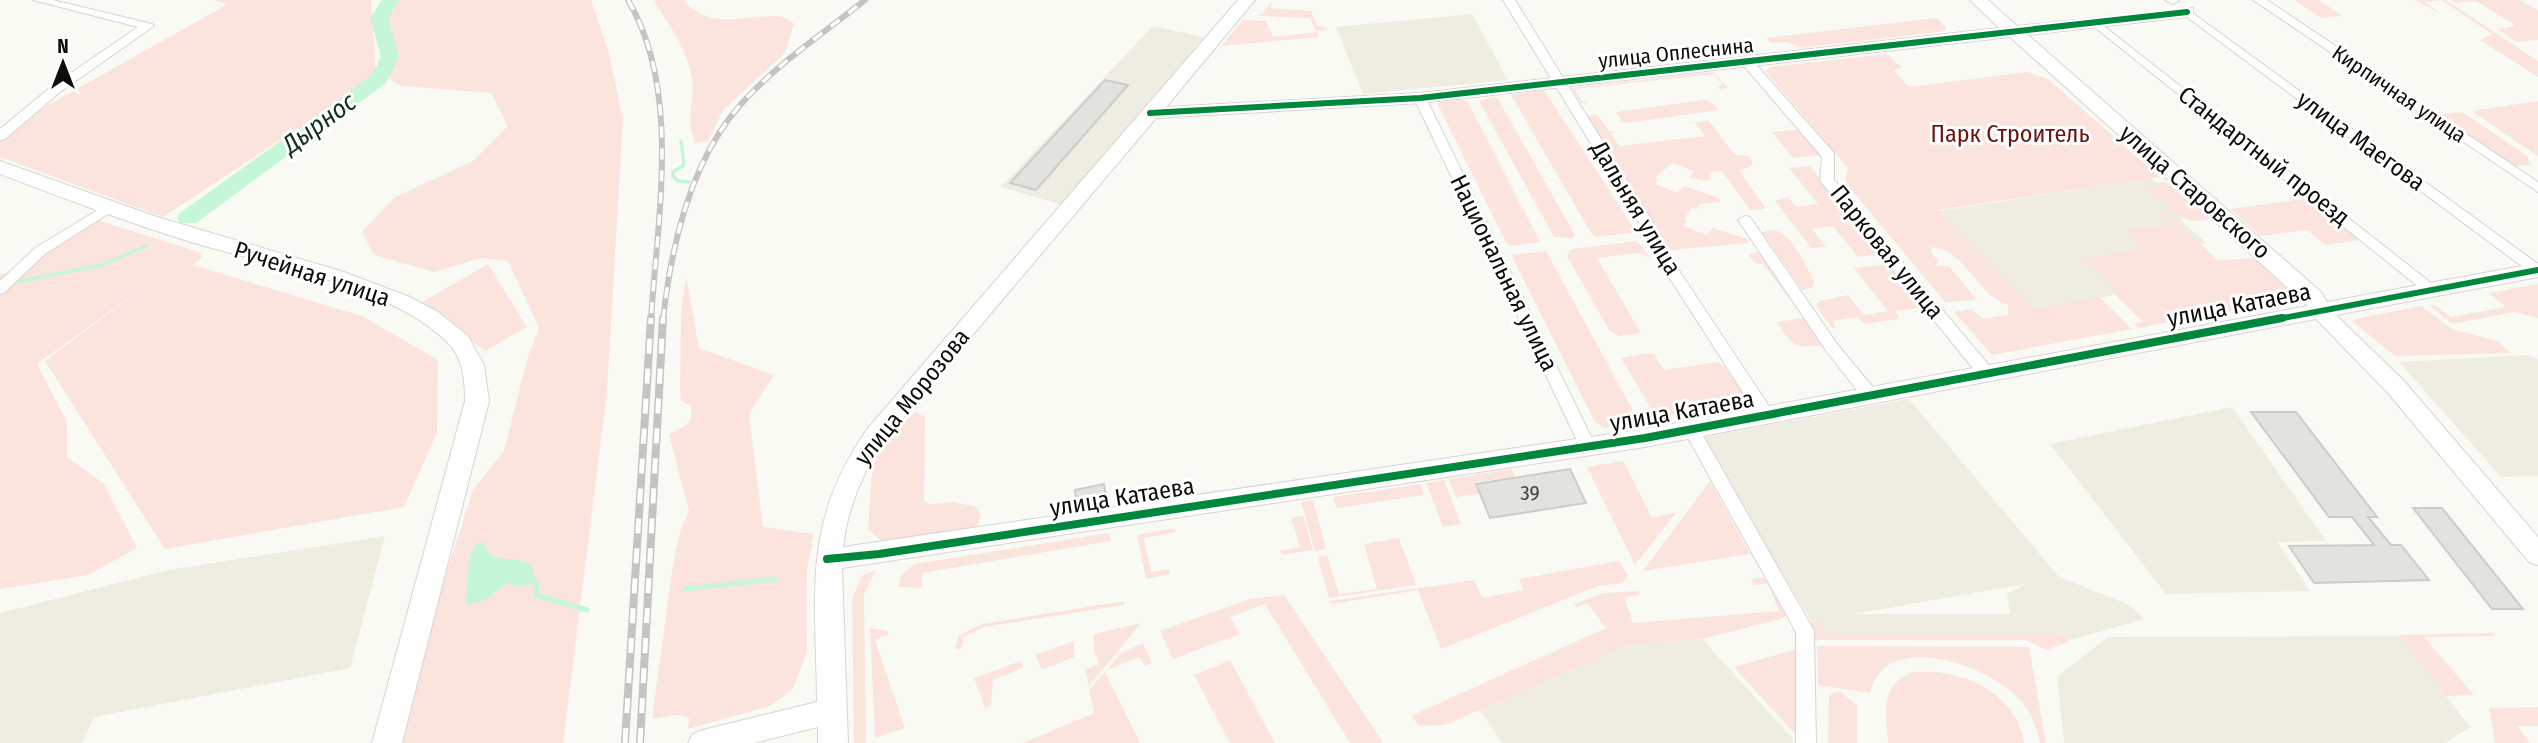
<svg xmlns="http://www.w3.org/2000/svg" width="2538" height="743" viewBox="0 0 2538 743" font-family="'Fira Sans Condensed',sans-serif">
<rect width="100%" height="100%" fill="#fafaf5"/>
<path fill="#efede2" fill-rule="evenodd" d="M1472 14 1508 80 1363 94 1336 27Z
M1153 26 1204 37 1062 205 1001 187Z
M2151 178 2192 216 2180 219 2206 243 2125 257 2156 287 2033 310 1939 211Z
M2528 355 2538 359V476L2501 477 2399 362Z
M1909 399 2059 577 2129 605 2144 619 2075 639 2037 636H1823L1817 620 1811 621 1700 438ZM2026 584 2007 594 2010 614H1853Z
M2232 407 2326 541 2277 542 2310 591 2166 594 2050 444Z
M385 536 350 668 94 717 82 743H0V613L169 570Z
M2400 636 2470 727 2446 743H2064L2057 677 2108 637Z
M1702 639 1793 739V743H1502L1479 709 1628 645Z"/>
<path fill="#fbe4de" d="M214 0H371L376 77 163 217 0 157V132L228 4Z
M385 0H591L608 50 623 118 607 391 563 743H403L432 617 473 490 504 451 528 356 539 328 508 261 481 258 434 272 374 255 362 232 395 197 473 161 508 126 491 93 401 86 380 74Z
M653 0H684C715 41 775 0 794 24L785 53 724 109 708 141 696 143C683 123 697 96 691 73 685 46 668 23 653 0Z
M2294 0H2319L2343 16 2321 18Z
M2415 0H2446L2538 61V77L2480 40 2492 34 2441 0 2425 2 2442 15Z
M2452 0H2519L2538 10V40L2517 42 2497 29 2516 26 2476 1 2456 3Z
M1272 1 1271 8 1311 11 1317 25 1328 29 1316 31 1310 18 1256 16 1262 14Z
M1936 18 1946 27 1945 31 1801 48 1787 42 1771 43 1766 38Z
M1243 20 1266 21 1273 37 1317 32 1319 37 1221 46Z
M1887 54 1902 68 1893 70 1909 87 2027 72 2048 79 2160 177 1938 210 2033 309 2099 297 2132 329 1992 355 1954 312 1971 309 1983 319 2008 315V305C1975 294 1968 252 1932 247L1931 253 1939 261 1936 266H1949L1977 300 1945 302 1845 182 1848 168 1765 71 1770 67Z
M1713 72 1728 88 1720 89 1718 86 1723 85 1714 74 1575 89 1582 101 1590 103H1581L1571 88Z
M1544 90 1633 227 1632 233 1595 237 1591 233 1511 95Z
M1494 97 1498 99 1575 235 1572 238 1554 237 1479 101Z
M1462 100 1468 102 1540 242 1512 246 1507 244 1438 105V102Z
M1704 100 1713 103 1719 110 1627 123 1622 121 1616 112Z
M2538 101V156L2473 112 2477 110Z
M2458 112 2464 113 2527 156 2531 165 2512 166 2438 115Z
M1597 114 1609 131 1617 132 1611 133 1619 146 1705 136 1696 123H1686L1709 121 1735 155 1748 156 1753 163 1751 167 1739 170 1766 209 1750 210 1722 171 1710 172 1709 181 1689 178 1694 171 1672 163 1656 177 1658 179 1655 184 1678 193 1684 186 1719 198 1720 202 1700 204 1696 209 1692 208 1684 219 1687 221 1683 226 1707 235 1713 228 1747 239 1748 243 1670 250 1585 116Z
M1801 129 1821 155 1793 158 1772 132Z
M1810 166 1879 251 1878 254 1858 257 1833 226 1812 229 1826 247 1811 248 1775 201 1788 197 1796 207 1818 204 1789 168Z
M2163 182 2169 184 2209 219C2182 228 2165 203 2146 187Z
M2309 198 2360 240 2326 245 2307 230 2261 236 2230 209Z
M2157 211 2168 215 2218 260 2254 258 2293 294V299L2138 328 2134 324 2143 322 2114 294 2115 290 2104 276 2079 259 2144 248 2125 230 2172 225Z
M97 220 202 253V257L193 265 362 316 438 360 437 433 404 507 165 549 45 361 141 289 37 364 67 422V457L104 484 137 548 88 575 0 589V274L26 269 44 252Z
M1774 230C1792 233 1806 266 1814 281L1812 288 1802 290 1762 232Z
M1637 241 1650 257 1636 253 1597 258 1641 333 1619 336 1609 330 1567 256 1572 249Z
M1546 251 1637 418 1634 422 1604 428 1595 422 1511 255Z
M1759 252 1765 255 1824 345C1794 349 1794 346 1776 322L1804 318 1763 264 1755 263 1748 254Z
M488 264 527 327 485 351 422 302Z
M1889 264 1928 313 1921 308 1895 311 1899 318 1897 319 1865 324 1857 317 1832 321 1836 328H1832L1816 306 1819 301 1848 295 1864 315 1888 311 1854 268Z
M686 276 699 348 774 375 749 414 763 527 814 534 807 570V652L793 689 770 706 688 729 689 718 677 715 652 719 672 571 680 532 689 511 669 434C685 426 695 424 690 405L681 401 680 391 681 313Z
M2538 284V318L2514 312 2457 323 2450 322 2430 306 2433 304 2451 317 2506 307 2489 293Z
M2421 306 2452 329 2498 341 2511 353 2395 356 2353 322 2355 319Z
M1644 354H1654L1664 370 1717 362 1723 365 1749 401 1664 417 1655 415 1621 358Z
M916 412 925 417 924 501 929 504 954 502 977 507 981 515 978 524 971 529 882 542 868 529 873 458 877 444Z
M1623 461 1652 517 1676 513 1635 565 1587 467Z
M1512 469 1515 477 1475 482 1479 494 1456 497 1449 479Z
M1444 480 1461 524 1443 527 1426 483Z
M1710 481 1750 554 1643 571Z
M1420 484 1424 495 1337 508 1333 497Z
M1313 500 1326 549 1315 551 1301 502Z
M1303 516 1313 550 1282 555 1280 551 1300 547 1291 518Z
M1175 528 1176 532 1144 538 1151 572 1169 569 1170 574 1146 579 1137 535Z
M1109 533 1111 541 922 573V588L899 587 900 577 914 564Z
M1399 538 1416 585 1329 598 1318 557 1327 555 1339 594 1377 589 1364 544Z
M1619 561 1628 575 1623 583 1598 586 1441 649 1418 590 1331 604 1330 601 1474 580 1482 598 1524 590 1519 579Z
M876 570 864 595 866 743H854L852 599 862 576Z
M1772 577 1787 613 1784 618 1702 639 1628 645 1445 725 1419 726 1411 716 1606 628 1587 603 1577 608 1574 604 1603 593 1638 591 1640 595 1624 597 1633 623 1779 611 1768 584 1754 585 1751 579Z
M1284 595 1382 741 1381 743H1350L1265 604 1230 617 1240 634 1173 659 1160 631 1250 599Z
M1124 601V605L984 627 964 637 961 649 955 650 959 635 982 624Z
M1822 621 1826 633H2029L2067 635 2070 641 2047 650 2025 640H1815L1809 622Z
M1141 623 1089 686 1085 669 1099 664 1094 651V634Z
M870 628 888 631 889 634 875 640 905 728 875 738Z
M2492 633 2495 636 2424 637 2474 695 2446 696 2399 635Z
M1074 641V657L1042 670 1035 655Z
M1143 643 1152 663 1145 666 1139 657 1107 670 1121 653Z
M1817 646 2029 647 2046 743H2040C2036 724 2030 710 2016 696 1985 664 1884 629 1870 693L1818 685Z
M1796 649 1795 734 1734 667Z
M1230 660 1275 743H1230L1194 675Z
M1021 661 1023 668 993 680 991 705 985 708 974 678Z
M1105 672 1140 743H1023L1094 713 1089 690Z
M1915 672C1962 669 2017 692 2024 743H1888C1886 712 1879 682 1915 672Z
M1840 691 1857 706V743H1828L1829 695Z
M2538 707V726H2517L2530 743H2495L2489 708Z"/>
<path fill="#c5f6d8" d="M483 542 490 555C505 562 518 556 531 565L537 584 516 587 510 582 483 601 466 605 469 557 477 543Z"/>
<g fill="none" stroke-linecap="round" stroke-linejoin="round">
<path stroke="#c5f6d8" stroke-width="3.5" d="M681 141 684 165 673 172V176L678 181 689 182
M0 285 102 265 148 245"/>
<path stroke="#c5f6d8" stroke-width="5" d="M537 584 536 595 587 610
M685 589 775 579"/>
<path fill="#c5f6d8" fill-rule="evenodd" d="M382 0H400L388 18 399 57 386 83 196 223H180L177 218 180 213 371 76 381 57 370 18Z"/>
</g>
<path fill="#e2e2de" stroke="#cccdca" stroke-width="2" d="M1105 80 1128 85 1036 190 1010 183Z
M2251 412H2296L2377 517H2368L2391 545H2401L2429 580 2314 583 2289 546 2374 545 2352 517H2329Z
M1570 469 1586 503 1490 518 1476 484Z
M1104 484 1106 496 1076 500 1075 490Z
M2413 508H2442L2523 609H2492Z"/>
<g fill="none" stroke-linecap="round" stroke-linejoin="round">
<defs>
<path id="street" d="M33 0H53L152 24 154 26 60 92 5 139 0 140V129L52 86 138 27Z
M1503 0H1515L1660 234 1674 263 1767 403 1772 416 1770 420H1758L1753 408 1660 263 1646 234Z
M2165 0H2178L2179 1 2173 4Z
M2253 0H2267L2538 182V192Z
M2187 9 2538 264V274L2531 273 2183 14V10Z
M2096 20 2435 286 2437 289 2435 292H2425L2092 25V21Z
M1748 59 1752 60 1834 153V180L1992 369 1994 373 1992 377H1980L1822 183 1820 180 1822 157 1744 66V60Z
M1420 94 1426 98 1596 447 1594 451H1582L1580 447 1414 98Z
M106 205 113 209 111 212 45 254 5 292 0 294V281L35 248Z
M1745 216 1750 217 1837 344 1876 391 1878 395 1876 399H1864L1827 352 1738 220Z
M1691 423 1697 425 1814 631 1816 743H1796V632L1683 429 1685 425Z"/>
<path id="secondary" d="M1238 0H1255L1166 107 1420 93 1999 28 1970 0H1988L2017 26 2193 8V16L2187 17 2028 35 2320 291 2327 302 2538 263V277L2336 315 2404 381 2538 537V565L2529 562 2388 393 2316 319 1645 447 842 568 848 743H818V727L754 743H688L693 734 703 730 817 702C816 593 801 523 868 428ZM2010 37 2308 306 1645 429 843 547C848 507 862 474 884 440L1156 118 1420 103Z
M0 161 157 217 341 271 410 297 438 312 468 336 484 365 489 401 402 743H372L465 401C465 380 463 357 447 342 390 285 267 265 191 242 126 222 63 198 0 174Z"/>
</defs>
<use href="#street" stroke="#d5d5d2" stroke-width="2"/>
<use href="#secondary" stroke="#d5d5d2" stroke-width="2"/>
<use href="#street" fill="#fefefe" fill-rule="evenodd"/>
<use href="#secondary" fill="#fefefe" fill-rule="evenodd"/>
<defs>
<path id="rail-far1" d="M628 0C682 91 657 219 651 320
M663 320C671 246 691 159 742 103 778 63 824 33 865 0"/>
<path id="rail" d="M625 743 651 318
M640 743 663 318"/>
</defs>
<use href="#rail-far1" stroke="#c4c4c2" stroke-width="6"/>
<use href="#rail" stroke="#c4c4c2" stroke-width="8"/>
<use href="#rail-far1" stroke="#fff" stroke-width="3.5" stroke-dasharray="11" stroke-linecap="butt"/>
<use href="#rail" stroke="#fff" stroke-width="5" stroke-dasharray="15" stroke-linecap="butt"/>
<defs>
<path id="cycleway-far1" d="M1150 113 1420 98 2187 12
M2273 320 2538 270"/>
<path id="cycleway" d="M827 559 879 554 1645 438 2282 318"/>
</defs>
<use href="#cycleway-far1" stroke="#fff" stroke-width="10"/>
<use href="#cycleway" stroke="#fff" stroke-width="12"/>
<use href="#cycleway-far1" stroke="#00873e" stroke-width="6"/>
<use href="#cycleway" stroke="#00873e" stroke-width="8"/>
</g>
<g text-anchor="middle" stroke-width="6" stroke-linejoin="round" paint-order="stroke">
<g font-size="21" fill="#0e0d0a" stroke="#fff">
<text transform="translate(1676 53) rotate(-6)" y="7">улица Оплеснина</text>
<text transform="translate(2399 94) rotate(34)" y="7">Кирпичная улица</text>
</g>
<g font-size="21" fill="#43423f">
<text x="1530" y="500">39</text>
</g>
<g font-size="24" fill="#69140d" stroke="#fff">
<text x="2010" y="142">Парк Строитель</text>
</g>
<g font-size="24" fill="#0e0d0a" stroke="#fff">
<text transform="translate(2361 141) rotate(36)" y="8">улица Маегова</text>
<text transform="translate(2264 156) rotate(38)" y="8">Стандартный проезд</text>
<text transform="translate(2195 192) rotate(41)" y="8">улица Старовского</text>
<text transform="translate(1636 208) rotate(59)" y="8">Дальняя улица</text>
<text transform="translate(1887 252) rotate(51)" y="8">Парковая улица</text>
<text transform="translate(1504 273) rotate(64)" y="8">Национальная улица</text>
<text transform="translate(312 274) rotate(18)" y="8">Ручейная улица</text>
<text transform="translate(2239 305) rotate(-11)" y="8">улица Катаева</text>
<text transform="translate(912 397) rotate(-51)" y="8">улица Морозова</text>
<text transform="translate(1682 411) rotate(-10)" y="8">улица Катаева</text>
<text transform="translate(1122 497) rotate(-9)" y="8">улица Катаева</text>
</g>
<g font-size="26" font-style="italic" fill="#113020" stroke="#fff">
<text transform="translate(319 123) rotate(-36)" y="9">Дырнос</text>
</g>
</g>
<g transform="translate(63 63)" stroke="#ffffff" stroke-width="5" paint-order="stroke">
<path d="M0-5L12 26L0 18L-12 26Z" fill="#0e0d0a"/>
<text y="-10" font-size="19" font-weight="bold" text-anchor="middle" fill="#0e0d0a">N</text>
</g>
</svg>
